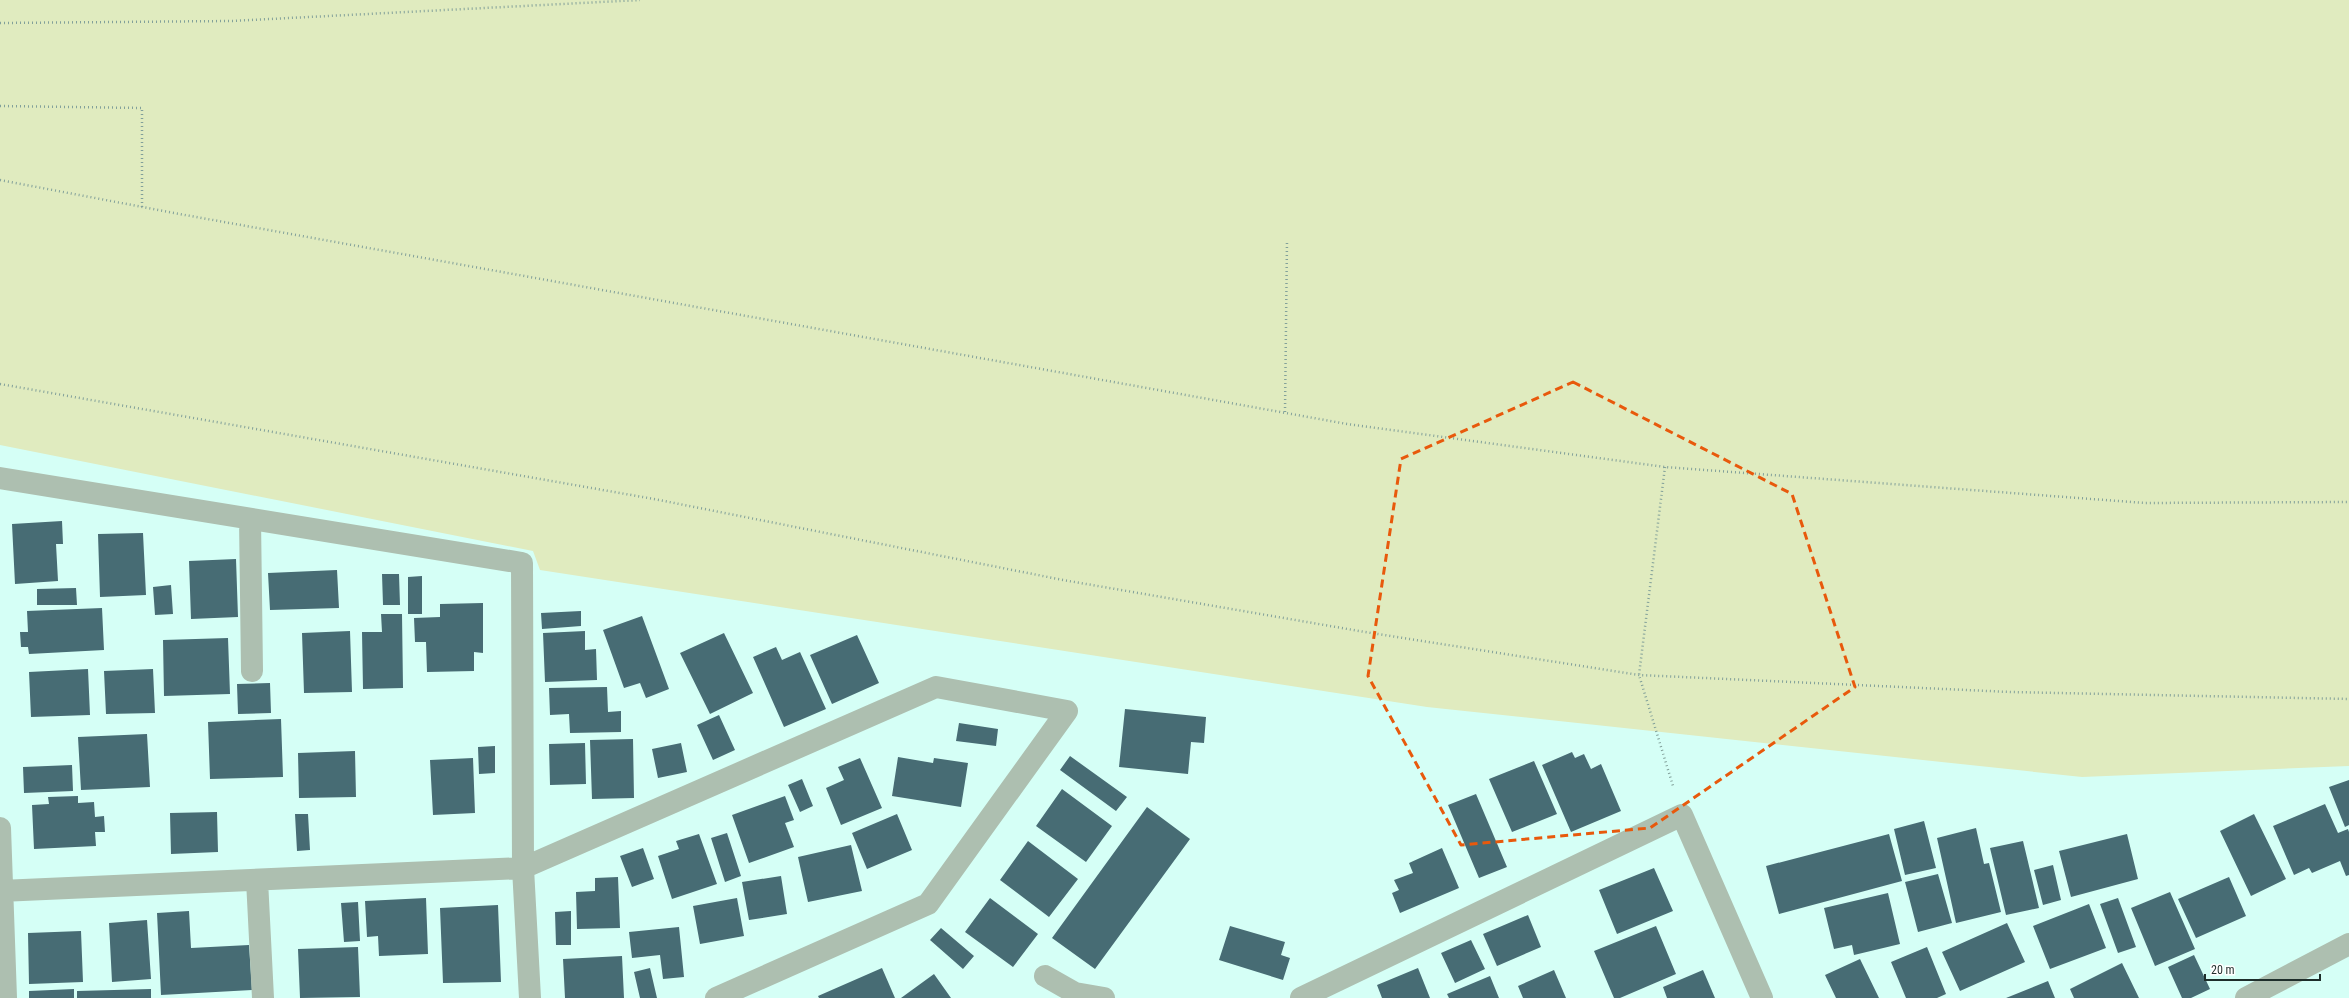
<svg xmlns="http://www.w3.org/2000/svg" width="2349" height="998" viewBox="0 0 2349 998" font-family="'Roboto Condensed',sans-serif">
<rect width="100%" height="100%" fill="#d5fff6"/>
<path fill="#e0ebbf" d="M0 0H2349V766L2082 777 1427 707 540 570 533 551 0 445Z"/>
<path fill="#476c74" d="M62 521 63 544H56L58 581 15 584 12 524Z
M143 533 146 595 100 597 98 534Z
M236 559 238 617 191 619 189 561Z
M337 570 339 608 270 610 268 573Z
M382 574H399L400 605H383Z
M422 576V614H408V577Z
M171 585 173 614 155 615 153 587Z
M76 588 77 605H37V589Z
M483 603V653L474 652V671L427 672 426 642H415L414 618 440 617V604Z
M102 608 104 650 29 654 28 647H21L20 632H28L27 611Z
M581 611V626L542 629 541 613Z
M381 614H402L403 688 363 689 362 632H382Z
M642 616 669 689 646 698 640 683 624 688 603 630Z
M350 631 352 692 304 693 302 633Z
M585 631V650L596 649 597 680 545 682 543 633Z
M724 633 753 693 710 714 680 653Z
M857 635 879 683 832 704 810 655Z
M228 638 230 694 164 696 163 640Z
M776 647 782 660 800 652 826 709 784 727 753 657Z
M88 669 90 715 31 717 29 672Z
M153 669 155 713 106 714 104 671Z
M270 683 271 713 238 714 237 684Z
M607 687 608 712 621 711V732L570 733 569 714 550 715 549 688Z
M1125 709 1206 717 1204 743 1191 742 1188 774 1119 767Z
M719 715 735 750 713 760 697 725Z
M281 719 283 777 210 779 208 722Z
M959 723 998 729 996 746 956 741Z
M147 734 150 787 81 790 78 737Z
M633 739 634 798 592 799 590 740Z
M585 743 586 784 550 785 549 744Z
M681 743 687 772 658 778 652 749Z
M495 746V773L479 774 478 747Z
M355 751 356 797 299 798 298 753Z
M1572 752 1575 758 1584 754 1591 769 1601 764 1621 811 1571 832 1542 765Z
M1070 756 1127 797 1116 811 1060 770Z
M898 757 933 763 934 758 968 763 961 807 892 796Z
M473 758 475 813 433 815 430 760Z
M860 758 882 808 841 825 826 788 844 780 838 767Z
M1534 761 1557 814 1512 832 1489 779Z
M72 765 73 791 24 793 23 767Z
M802 779 813 806 800 812 788 785Z
M2349 780V825L2345 827 2329 787Z
M1062 789 1112 826 1086 862 1036 826Z
M1476 794 1507 867 1479 878 1448 805Z
M78 796V803L94 802 95 817 104 816 105 832H95L96 846 34 849 32 805 49 804 48 797Z
M785 796 794 820 785 823 794 847 749 863 732 815Z
M2325 804 2338 833 2348 829 2349 832V875L2346 876 2340 861 2312 873 2309 868 2294 875 2273 826Z
M1147 807 1190 839 1095 969 1052 938Z
M217 812 218 852 171 854 170 813Z
M295 814H308L310 850 297 851Z
M897 814 912 850 867 869 852 833Z
M2254 814 2286 879 2251 896 2220 831Z
M1924 821 1936 868 1905 875 1894 829Z
M1976 828 1984 864 1989 863 2001 912 1956 923 1937 838Z
M727 833 741 876 725 882 711 838Z
M699 834 717 884 672 899 658 856 679 849 676 841Z
M1889 834 1902 881 1779 914 1766 866Z
M2127 834 2138 879 2071 897 2059 851Z
M1028 841 1078 879 1049 917 1000 880Z
M2023 841 2039 908 2006 915 1990 848Z
M851 845 862 891 808 902 798 857Z
M643 848 654 879 632 887 620 856Z
M1442 848 1459 888 1400 913 1392 893 1399 890 1394 880 1413 873 1409 863Z
M2053 865 2061 900 2043 905 2034 870Z
M1654 868 1673 911 1617 934 1599 890Z
M1938 874 1952 923 1918 932 1905 882Z
M781 876 787 914 749 920 742 882Z
M618 877 620 928 577 929 576 892 595 891V878Z
M2229 877 2246 916 2196 938 2178 899Z
M2170 892 2195 949 2155 966 2131 908Z
M1888 893 1900 944 1854 955 1852 945 1834 949 1824 908Z
M426 898 428 954 379 956 378 936 367 937 365 901Z
M737 898 744 936 700 944 693 906Z
M990 898 1038 934 1013 967 965 932Z
M2118 898 2136 947 2118 953 2100 904Z
M358 902 360 941 344 942 341 903Z
M2089 904 2106 948 2050 969 2033 926Z
M498 905 501 982 443 983 440 908Z
M189 911 191 948 249 945 252 990 161 995 157 913Z
M571 911V945H556L555 912Z
M1528 915 1541 947 1497 966 1483 934Z
M147 920 151 979 112 982 109 923Z
M2007 923 2025 962 1960 991 1942 952Z
M1230 926 1285 942 1281 955 1290 958 1283 980 1219 960Z
M1656 926 1676 974 1620 998H1614L1594 951Z
M679 927 684 977 663 979 660 955 632 958 629 932Z
M941 928 974 956 963 969 930 940Z
M81 931 83 982 29 984 28 933Z
M1471 940 1485 969 1455 983 1441 953Z
M358 947 360 997 300 998 298 949Z
M1927 947 1946 994 1937 998H1906L1891 962Z
M2194 955 2210 989 2191 998H2182L2168 967Z
M622 956 624 998H565L563 959Z
M1860 959 1879 998H1836L1825 975Z
M2122 963 2139 998H2074L2070 989Z
M650 968 657 998H640L634 972Z
M882 968 895 998H819L818 996Z
M1418 968 1430 998H1382L1377 985Z
M1554 970 1566 998H1523L1518 986Z
M1703 970 1715 998H1667L1663 987Z
M934 974 951 998H901Z
M1490 976 1499 998H1449L1447 994Z
M2048 981 2055 998H2006Z
M74 989V998H29V991Z
M151 989V998H77V991Z"/>
<g fill="none" stroke-linecap="round" stroke-linejoin="round">
<path stroke="#82a09a" stroke-width="2.5" stroke-dasharray="1 3" stroke-linecap="butt" d="M0 23 231 21 640 0
M0 106 142 108V207
M0 180 174 213 1347 424 1665 467 2145 503 2349 502
M0 384 654 499 1063 580 1365 632 1639 675 2010 692 2349 699
M1285 412 1287 240
M1665 467 1639 675 1673 786"/>
<path stroke="#adbfb0" stroke-width="22" d="M0 478 522 563 523 868 530 998
M250 519 252 671
M0 828 6 998
M257 880 263 998
M0 891 523 868 936 687 1067 711 928 904 716 998
M1045 976 1075 993 1104 998
M1301 998 1682 815 1762 998
M2246 998 2349 944"/>
</g>
<path fill="none" stroke="#e8590c" stroke-width="3" stroke-dasharray="8 5" stroke-linejoin="round" d="M1573 382 1792 494 1855 687 1650 828 1461 845 1368 676 1401 459Z"/>
<path d="M2205 974v6h115v-6" fill="none" stroke="#1e2e2b" stroke-width="2"/>
<text x="2211" y="974" font-size="12" fill="#1e2e2b" stroke="#ffffff" stroke-width="3" paint-order="stroke">20 m</text>
</svg>
